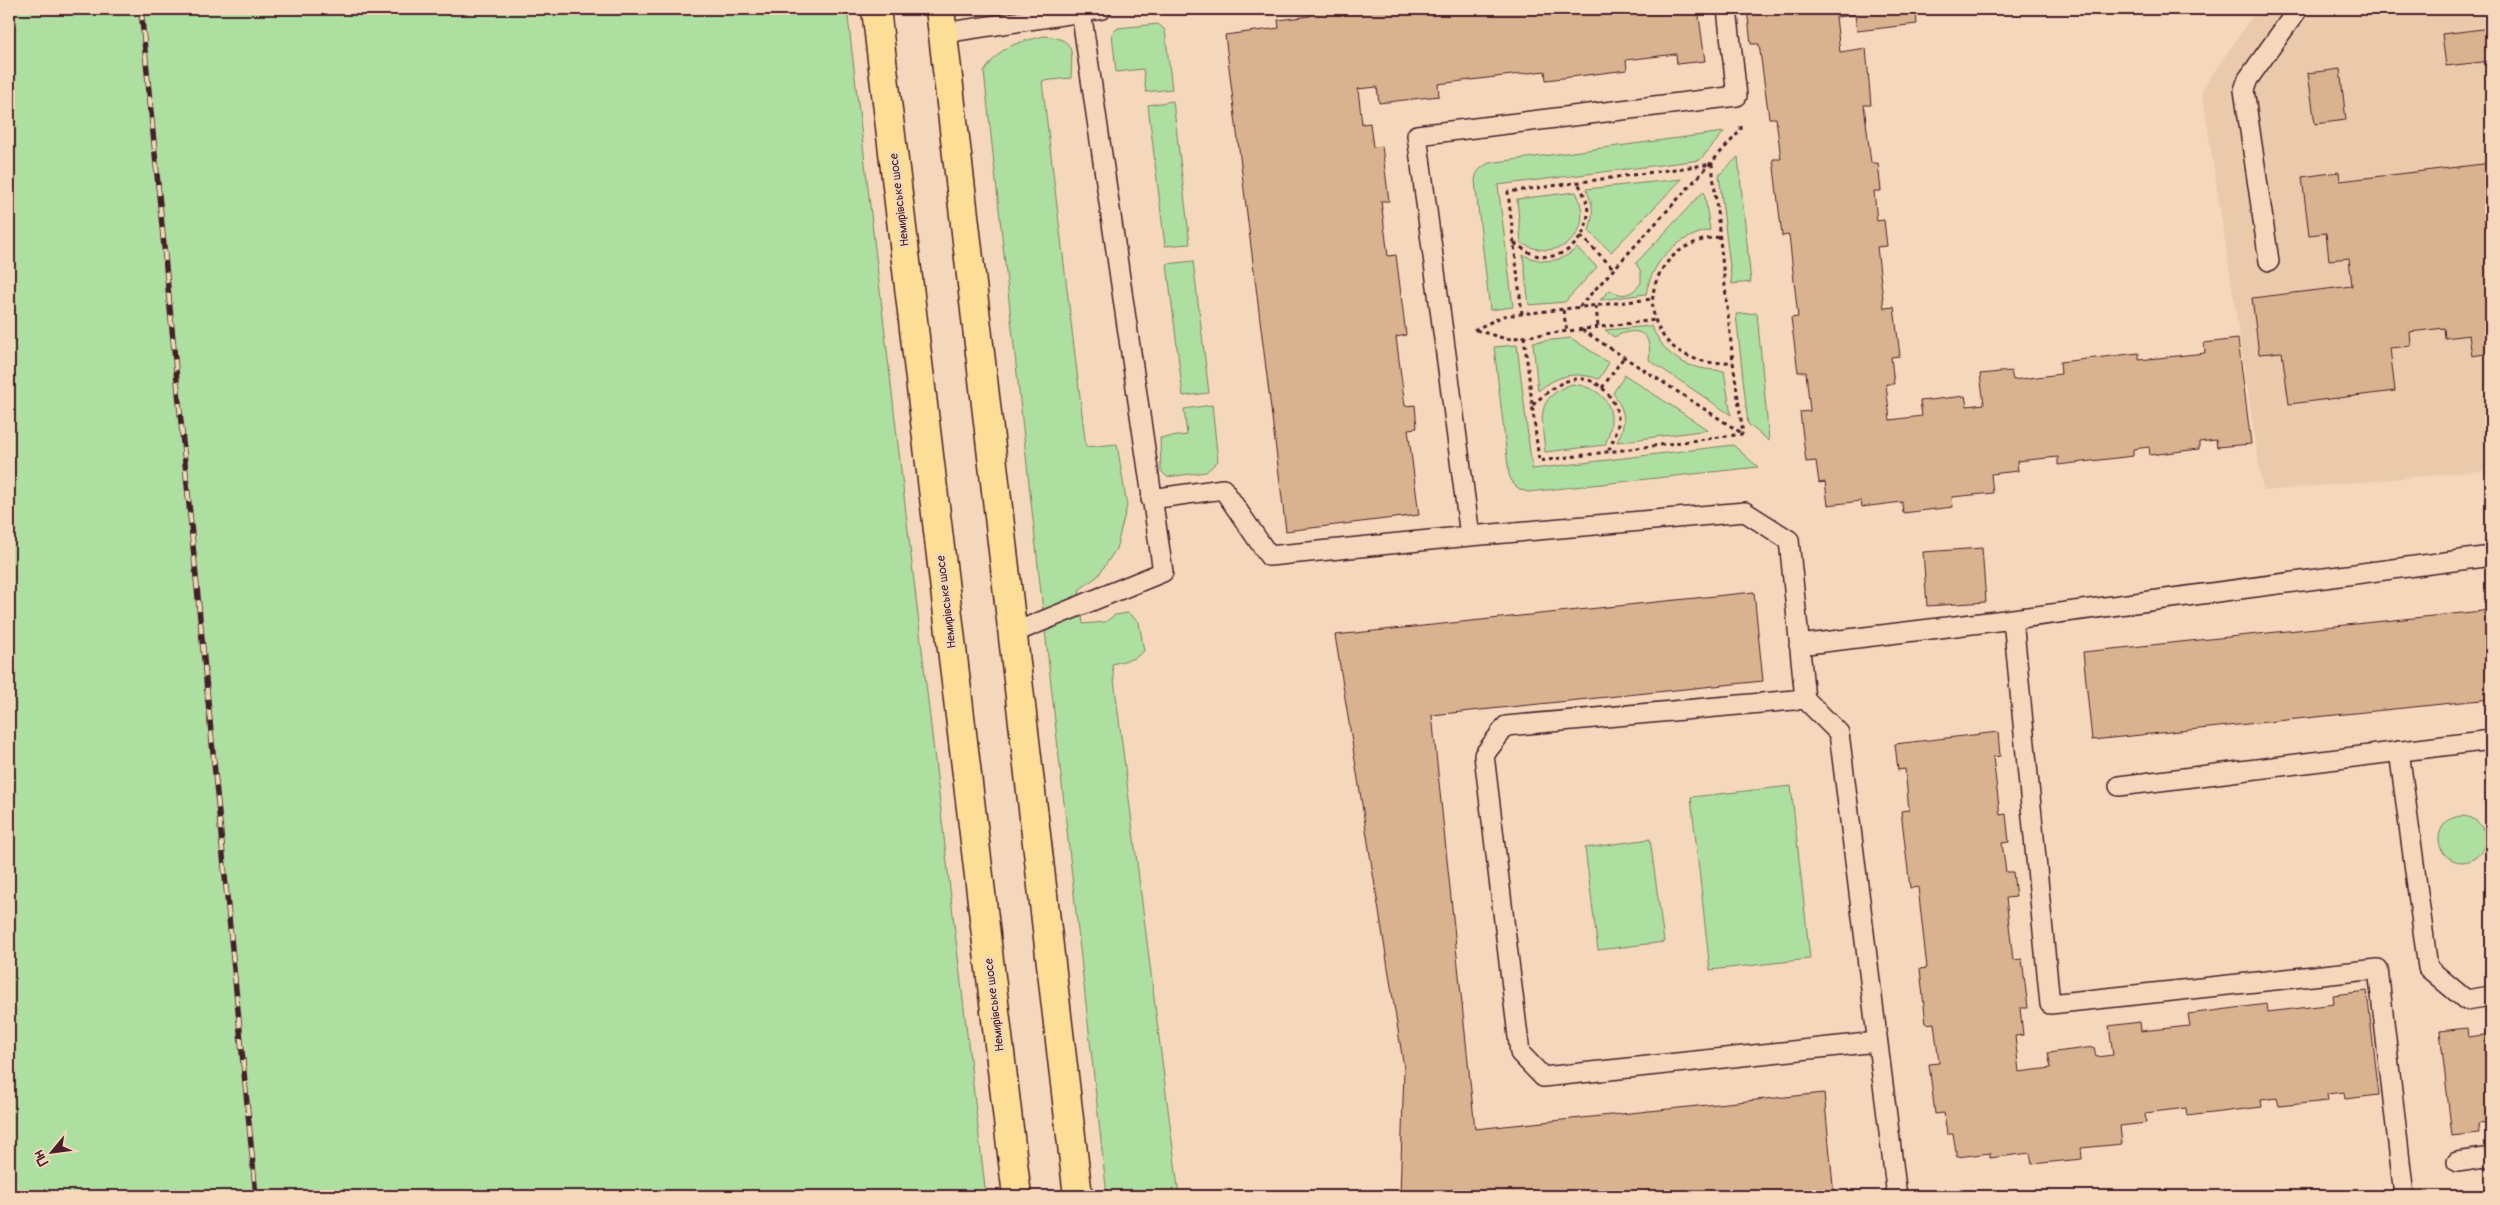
<svg xmlns="http://www.w3.org/2000/svg" width="2500" height="1205" viewBox="0 0 2500 1205" font-family="Pangolin,sans-serif">
<rect width="100%" height="100%" fill="#f5d8bb"/>
<filter id="ink" filterUnits="userSpaceOnUse"><feTurbulence type="fractalNoise" baseFrequency=".02" numOctaves="2"/><feDisplacementMap in="SourceGraphic" scale="10" xChannelSelector="R" yChannelSelector="G"/><feConvolveMatrix kernelMatrix="1 2 1 2 8 2 1 2 1" color-interpolation-filters="sRGB"/></filter>
<g filter="url(#ink)">
<path fill="#eacaab" d="M2257 9H2491V470L2263 491 2202 90Z"/>
<path fill="#addfa0" stroke="#7c7f66" d="M9 9H847L986 1196H9Z
M1158 24 1165 30 1172 89 1146 92 1143 69 1116 72 1112 33 1118 28Z
M1044 36C1076 39 1072 50 1071 78L1042 81 1086 447 1117 444 1127 506 1116 549 1098 576 1079 590 1083 624 1105 622 1115 615 1128 613 1139 622 1144 651 1135 658 1112 664 1179 1196H1107L984 72C1002 45 1013 44 1044 36Z
M1173 101 1190 244 1165 246 1148 105Z
M1724 132 1700 160 1498 185 1513 307 1490 310 1475 181C1476 171 1480 168 1489 163Z
M1738 157 1751 282 1732 284 1719 175Z
M1682 179 1611 252 1589 231C1594 214 1594 205 1586 189Z
M1704 191 1710 230C1676 238 1653 259 1646 294L1600 300 1610 290C1623 298 1632 295 1641 283V272L1636 263Z
M1576 192C1596 233 1561 264 1521 243L1517 199Z
M1577 248 1597 267 1565 302 1529 305 1523 255C1544 264 1560 263 1577 248Z
M1193 261 1209 393 1183 396 1167 264Z
M1757 313 1769 441 1748 424 1736 314Z
M1651 326C1669 361 1685 368 1724 371L1731 415 1649 360C1653 331 1637 326 1614 337L1605 330Z
M1571 338 1609 363 1599 379C1574 371 1558 375 1538 391L1533 342Z
M1517 345 1532 469 1733 445 1758 467 1528 492C1517 489 1512 485 1509 474L1494 347Z
M1625 375 1708 430 1617 442C1627 421 1626 413 1613 393Z
M1572 384C1609 388 1619 413 1605 445L1545 452C1542 418 1534 398 1572 384Z
M1212 405 1218 461 1206 472 1167 477 1161 471 1160 438 1187 435 1184 409Z
M1791 786 1810 959 1710 970 1691 797Z
M2439 839a23 23 0 1 1 46 0a23 23 0 1 1-46 0Z
M1650 839 1664 942 1598 950 1585 848Z"/>
<path fill="#d9b38f" stroke="#4a1f2b" d="M1318 9H1698L1705 61 1677 64 1676 54 1626 60 1627 70 1546 80 1545 71 1438 84 1439 96 1379 103 1377 87 1358 89 1362 124 1370 123 1373 147 1382 146 1389 201H1381L1388 256 1396 255 1406 335 1396 337 1405 406 1415 405 1417 428 1408 429 1419 515 1286 531 1225 35 1279 28 1278 20 1310 16 1309 10Z
M1747 9H1947L1916 13 1917 24 1857 31 1855 15 1836 17 1840 52 1866 48 1871 105H1864L1871 163H1878L1881 191H1874L1877 221 1884 220 1887 246 1877 247 1884 308 1894 307 1900 356 1891 357 1894 384H1886L1890 420 1922 416 1920 401 1965 396 1967 406 1984 404 1980 374 2011 371 2013 380 2061 374 2060 362 2139 353V360L2205 353 2204 343 2238 339 2251 444 2217 447 2216 440 2199 442V449L2150 455 2149 447 2133 449V456L2058 465V457L2017 461 2018 471 1991 474 1993 493 1952 497 1953 507 1903 513 1902 502 1862 507 1861 501 1828 505 1825 482 1819 483 1816 461 1806 462 1800 412 1810 411 1806 372H1798L1791 318 1798 317 1789 235 1782 236 1773 159H1781L1776 118H1769L1759 44H1751Z
M2491 28V61L2446 66 2442 34Z
M2340 69 2346 120 2315 124 2308 73Z
M2491 163V353L2472 356 2469 335 2445 338 2444 328 2410 332 2411 346 2390 348 2395 391 2289 404 2282 352 2259 354 2252 298 2352 286 2349 258 2329 260 2326 233 2309 235 2302 177 2339 172 2340 181Z
M1982 548 1986 602 1927 606 1923 552Z
M1754 592 1763 681 1432 715 1475 1129 1824 1093 1834 1196H1400L1404 1068 1335 635Z
M2491 610V699L2092 740 2083 652Z
M1998 732 2000 756 1993 757 2000 815 2006 814 2009 842 2002 843 2006 872H2013L2016 897 2006 898 2013 960 2022 959 2028 1008H2020L2023 1035 2015 1036 2019 1072 2051 1068 2048 1053 2094 1047 2096 1057 2113 1055 2109 1026 2140 1022 2141 1031 2190 1026 2188 1014 2267 1004 2268 1012 2334 1004 2333 995 2367 991 2379 1095 2345 1099 2344 1092 2327 1094 2328 1101 2279 1106 2277 1098 2261 1100 2262 1107 2187 1116 2186 1108 2145 1113 2146 1123 2120 1126 2122 1144 2081 1148 2082 1159 2032 1164 2030 1153 1990 1158V1153L1957 1157 1953 1134H1947L1944 1113 1935 1114 1929 1064 1939 1063 1934 1023 1926 1024 1920 969 1927 968 1918 887 1910 888 1901 811 1909 810 1905 769 1898 770 1895 744Z
M2467 1028 2468 1037 2491 1034V1123L2478 1124 2479 1133 2452 1136 2440 1031Z"/>
<g fill="none" stroke-linecap="round" stroke-linejoin="round">
<defs>
<path id="lane" d="M943 33 1102 9
M2269 261 2244 90 2248 79 2298 9
M1151 499 1223 489 1269 556 1470 536 1417 135 1737 96 1727 9
M1470 536 1745 512 1789 540 1805 699 1506 726 1484 755 1520 1053 1543 1077 1877 1042
M2013 619 2491 556
M1013 633 1163 572 1081 11
M1799 645 2013 619 2050 1004 2378 969 2404 1196
M1805 699 1839 733 1897 1196
M2399 751 2428 968 2466 1000 2491 996
M2119 786 2491 740
M2457 1162 2491 1157"/>
<path id="primary" d="M876 9 1017 1196
M940 9 1078 1196"/>
</defs>
<use href="#lane" stroke="#4a1f2b" stroke-width="22"/>
<use href="#primary" stroke="#4a1f2b" stroke-width="31"/>
<path stroke="#4a1f2b" stroke-width="3" stroke-dasharray="4 4" stroke-linecap="butt" d="M1581 236 1614 269
M1719 237C1637 245 1630 345 1703 361 1712 364 1724 362 1733 362
M1514 243C1522 248 1530 254 1539 256 1570 261 1595 230 1586 200 1584 194 1581 188 1578 183
M1596 306 1598 327
M1579 307 1741 130V126
M1563 310 1567 331
M1522 314 1508 192 1712 164 1733 362 1743 434
M1474 330 1503 316 1652 299
M1476 330 1506 339 1655 320
M1582 330 1743 434
M1524 336 1539 461 1743 434
M1602 388 1624 357
M1533 405C1554 384 1583 364 1608 394 1613 401 1618 410 1618 419 1619 430 1612 442 1608 452"/>
<use href="#lane" stroke="#f5d8bb" stroke-width="19"/>
<use href="#primary" stroke="#fdde96" stroke-width="28"/>
<defs>
<path id="rail" d="M141 9 256 1196"/>
</defs>
<use href="#rail" stroke="#4a1f2b" stroke-width="5.5"/>
<use href="#rail" stroke="#f5d8bb" stroke-width="4" stroke-dasharray="11" stroke-linecap="butt"/>
</g>
</g>
<g text-anchor="middle" stroke-width="5" stroke-linejoin="round" paint-order="stroke">
<g font-size="12" fill="#4a1f2b" stroke="#f5d8bb">
<text transform="translate(899 200) rotate(-97)" y="4">Немирівське шосе</text>
<text transform="translate(946 602) rotate(-97)" y="4">Немирівське шосе</text>
<text transform="translate(994 1005) rotate(-97)" y="4">Немирівське шосе</text>
</g>
</g>
<rect width="2500" height="1205" fill="none" stroke="#f5d8bb" stroke-width="30"/>
<rect x="15" y="15" width="2470" height="1175" fill="none" stroke="#4a1f2b" stroke-width="2" filter="url(#ink)"/>
<g transform="translate(52 1152) rotate(241)" stroke="#f5d8bb" stroke-width="4" paint-order="stroke">
<path d="M0-4L9 19L0 12L-9 19Z" fill="#4a1f2b"/>
<text y="-8" font-size="14" font-weight="bold" text-anchor="middle" fill="#4a1f2b">Пн</text>
</g>
</svg>
